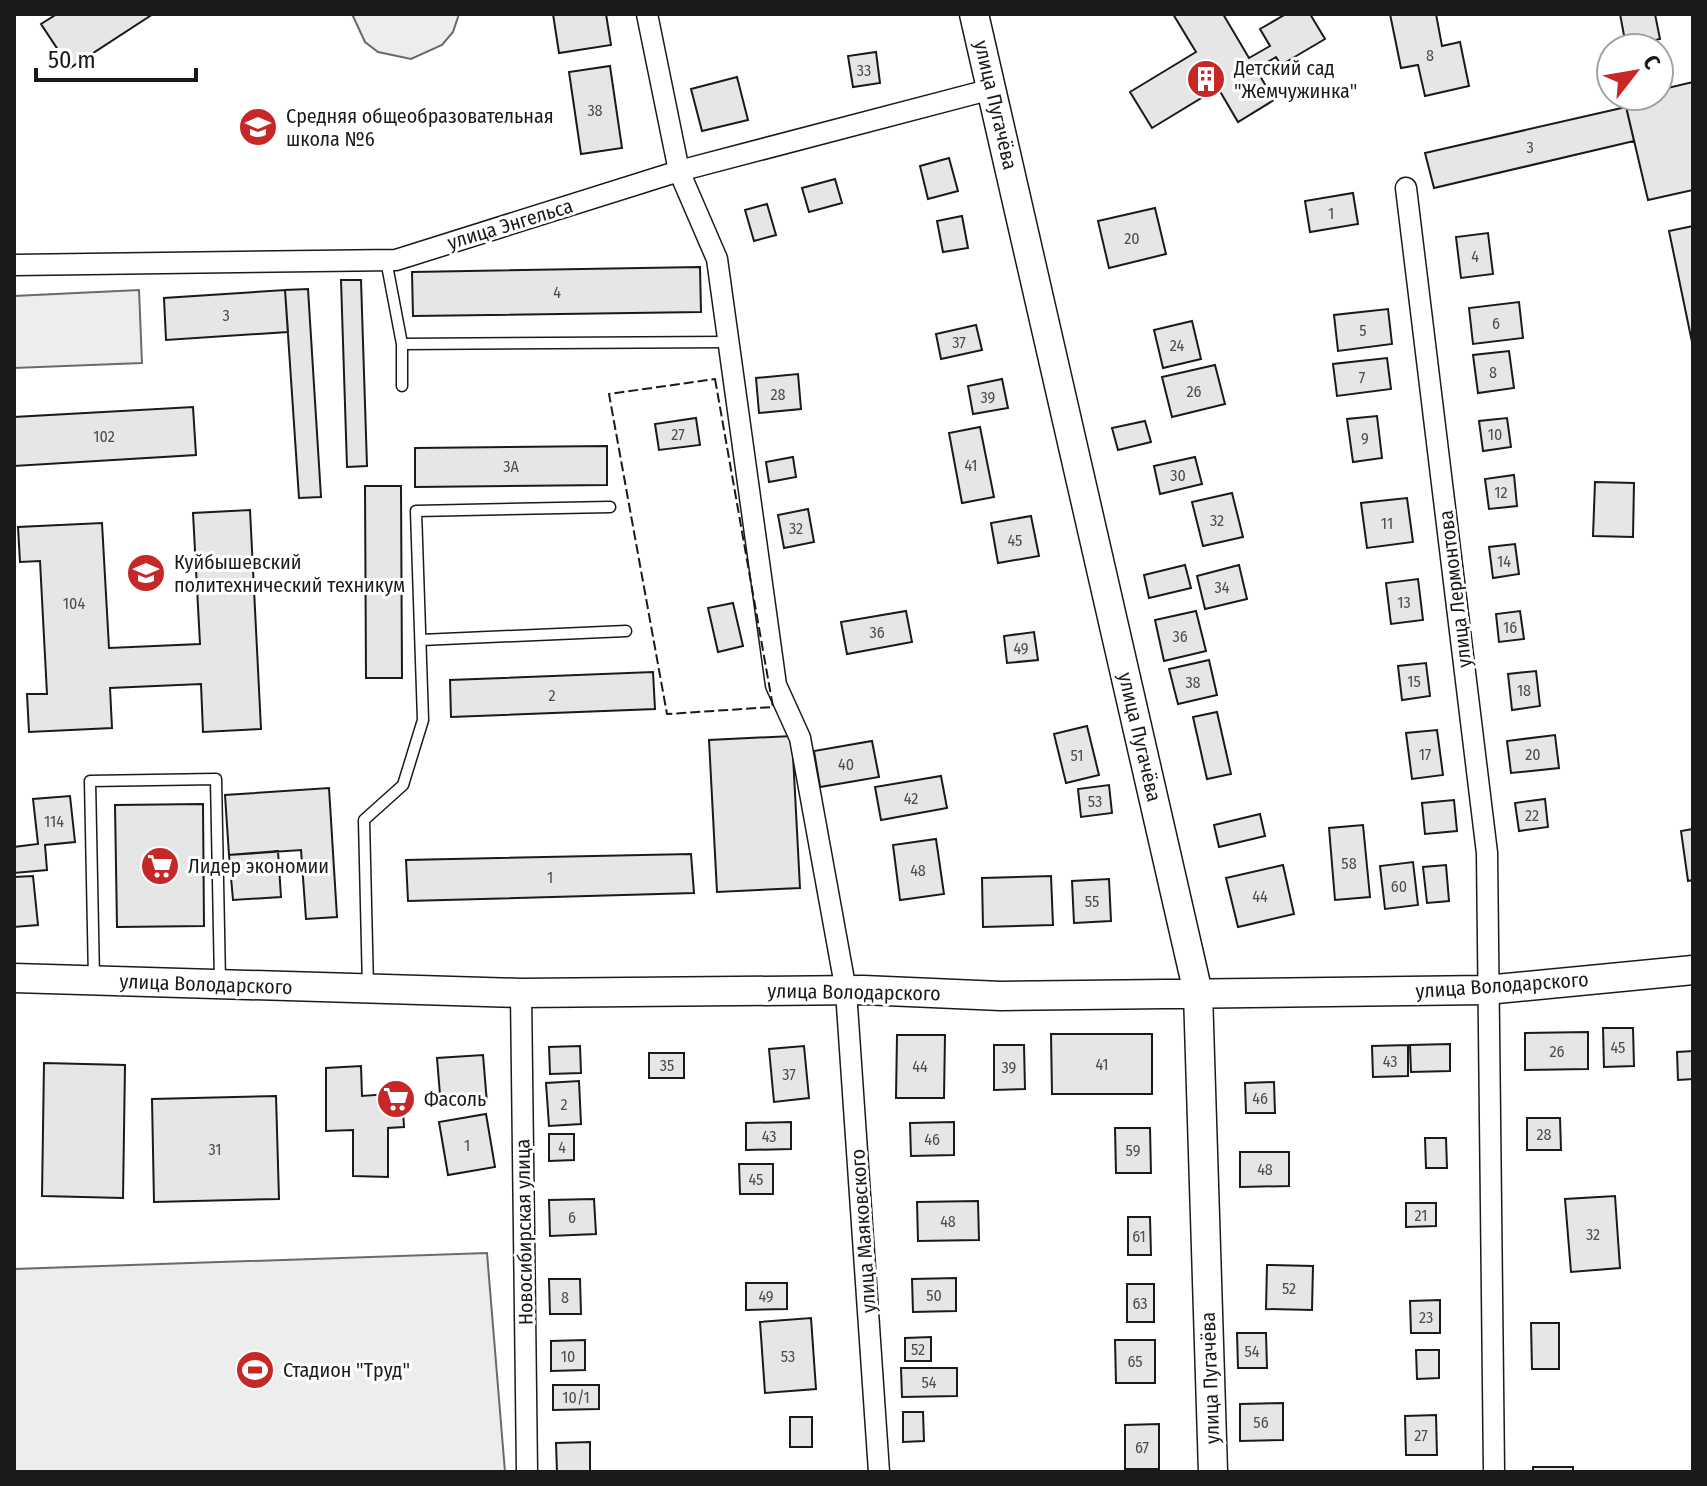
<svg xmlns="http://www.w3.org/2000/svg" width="1707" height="1486" viewBox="0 0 1707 1486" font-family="'Fira Sans Condensed',sans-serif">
<rect width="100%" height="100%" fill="#fff"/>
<path fill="#ededed" stroke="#6a6a6a" stroke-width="2" d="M352 14H459L453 32 442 45 411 59 378 52 365 42Z
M139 290 142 363 14 368V296Z
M487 1253 505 1472H14V1269Z"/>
<path fill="#e6e6e6" stroke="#1a1a1a" stroke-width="2" d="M57 14H153L70 68 41 24Z
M553 14H606L611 45 559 53Z
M1173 14H1223L1249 58 1270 46 1260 29 1286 14H1310L1325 39 1281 65 1276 57 1256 69 1274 100 1238 122 1218 88 1152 128 1130 92 1196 52Z
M1390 14H1436L1442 46 1460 42 1469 86 1425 96 1418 65 1401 68Z
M1620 14H1655L1660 39 1626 46Z
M876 52 880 83 853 87 848 56Z
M610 66 622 148 581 154 569 72Z
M737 77 748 120 702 131 691 89Z
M1693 82V190L1648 200 1624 98 1659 96V90Z
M1626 107 1634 141 1434 188 1425 153Z
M949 158 958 191 928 199 920 166Z
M835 179 842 203 809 212 802 188Z
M1353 193 1358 224 1310 232 1305 201Z
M767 204 776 235 754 241 745 210Z
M1155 208 1166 254 1109 268 1098 221Z
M962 216 968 248 943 252 937 221Z
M1693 226V347L1669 231Z
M1488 233 1493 274 1461 278 1456 237Z
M700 267 701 312 413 316 412 272Z
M341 280H361L367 466 347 467Z
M308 289 321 497 299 498 285 290Z
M285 290 288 332 166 340 164 298Z
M1519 302 1523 338 1473 344 1469 308Z
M1388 309 1392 344 1338 351 1334 315Z
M1192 321 1201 359 1163 368 1154 330Z
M976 325 982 350 941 359 936 334Z
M1509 351 1514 388 1478 393 1473 355Z
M1387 358 1391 389 1337 396 1333 364Z
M1215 365 1225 404 1172 417 1162 377Z
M798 374 801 409 759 413 756 378Z
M1002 379 1008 408 973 414 968 386Z
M193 407 196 455 14 466V417Z
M1377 416 1382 458 1353 462 1347 419Z
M696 418 700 445 659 450 655 424Z
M1507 418 1511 447 1483 451 1479 421Z
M1145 421 1151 442 1118 450 1112 428Z
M980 427 994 497 962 503 949 433Z
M607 446V485L415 487V448Z
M793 457 796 477 769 482 766 462Z
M1195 457 1202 484 1160 494 1154 466Z
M1514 475 1517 506 1489 509 1485 479Z
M1595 482 1634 483 1633 537 1593 536Z
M365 486H401L402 678H366Z
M1232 493 1243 537 1203 546 1192 502Z
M1407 498 1413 542 1367 548 1361 503Z
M808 509 814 542 784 548 778 515Z
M250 510 261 729 203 732 201 684 110 688 112 728 29 732 27 694H47L40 561 20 562 18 527 102 523 109 648 200 644 193 513Z
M1031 516 1039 556 998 563 991 523Z
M1515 544 1519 574 1493 578 1489 547Z
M1185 565 1191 588 1149 598 1144 575Z
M1239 565 1247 599 1205 609 1197 576Z
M1418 579 1423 620 1391 624 1386 583Z
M733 603 743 646 718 652 708 608Z
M906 611 912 642 847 654 841 622Z
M1196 611 1206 651 1164 661 1155 620Z
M1520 611 1524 639 1499 642 1496 614Z
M1034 632 1038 660 1007 663 1004 636Z
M1209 660 1217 695 1178 704 1169 669Z
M1426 663 1430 696 1402 700 1398 666Z
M1536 671 1540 706 1512 710 1508 674Z
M653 672 655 709 451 717 450 680Z
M1217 712 1231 774 1207 779 1193 717Z
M1087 726 1099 775 1066 783 1054 734Z
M1437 730 1443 775 1412 779 1406 733Z
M1555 735 1559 768 1511 773 1507 741Z
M792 736 800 888 717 892 709 740Z
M872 741 879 777 820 787 814 751Z
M941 776 947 808 881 820 875 787Z
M1109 785 1112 813 1081 817 1078 789Z
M329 788 337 917 306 919 301 850 229 855 225 795Z
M70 796 75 842 45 845 47 870 14 873V847L38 844 33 799Z
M1545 799 1548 827 1519 831 1515 803Z
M1454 800 1457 831 1425 834 1422 803Z
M203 804 204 926 117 927 115 805Z
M1260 814 1265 836 1219 847 1214 825Z
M1363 825 1370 897 1335 900 1329 828Z
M1693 829V880L1688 881 1681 831Z
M936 839 944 894 900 900 893 845Z
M278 851 281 897 233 900 229 855Z
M691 854 694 893 408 901 406 860Z
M1413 862 1418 905 1385 909 1380 866Z
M1283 865 1294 914 1238 927 1226 878Z
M1446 865 1449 901 1427 903 1423 867Z
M33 876 38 925 14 927V877Z
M1051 876 1053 925 983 927 982 878Z
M1109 879 1111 921 1074 923 1072 881Z
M1603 1028H1633L1634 1066 1604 1067Z
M1588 1032V1069L1525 1070V1033Z
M1051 1034H1152V1094H1052Z
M897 1035H945L944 1098H896Z
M1450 1044V1071L1411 1072 1410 1045Z
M994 1045H1024L1025 1089 994 1090Z
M1408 1045V1076L1373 1077 1372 1046Z
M580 1046 581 1073 550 1074 549 1047Z
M804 1046 809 1098 774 1102 769 1049Z
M1693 1051V1079L1678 1080 1677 1052Z
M649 1053H684V1078H649Z
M483 1055 487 1103 441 1107 437 1058Z
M44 1063 125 1065 123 1198 42 1196Z
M361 1066 362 1096 402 1093 404 1127 388 1128V1177L353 1176V1130L326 1131V1068Z
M579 1081 581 1124 549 1126 546 1083Z
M1274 1082 1275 1113H1246L1245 1083Z
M276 1096 279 1199 154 1202 152 1099Z
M486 1114 495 1167 448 1175 439 1122Z
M1527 1118H1560L1561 1150H1527Z
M791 1122V1149L746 1150V1123Z
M954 1122V1155L911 1156 910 1123Z
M1115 1128H1150L1151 1173H1116Z
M549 1134H574V1160L549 1161Z
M1425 1138H1446L1447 1168H1426Z
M1240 1152H1289V1186L1240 1187Z
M739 1164H773V1194H740Z
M1615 1196 1620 1268 1571 1272 1565 1199Z
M594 1199 596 1234 550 1236 549 1200Z
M978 1201 979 1240 918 1241 917 1202Z
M1406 1203H1436V1226L1406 1227Z
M1128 1217H1150L1151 1255H1128Z
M1267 1265 1313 1266 1312 1310 1266 1309Z
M956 1278V1311L913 1312 912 1279Z
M549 1279H580L581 1314H550Z
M746 1283H787V1309L746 1310Z
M1127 1284H1154V1322H1127Z
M1440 1300V1333H1411L1410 1301Z
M811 1318 816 1389 765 1393 760 1322Z
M1531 1323H1559V1369H1532Z
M1237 1333H1266L1267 1368H1238Z
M931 1337V1361H905V1338Z
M585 1340V1370L551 1371V1341Z
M1115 1340H1155V1383H1116Z
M1416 1350H1439V1378L1417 1379Z
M901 1368H957V1396L902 1397Z
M553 1385H599V1409L553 1410Z
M1283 1403V1440L1240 1441V1404Z
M903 1412H923L924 1441 903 1442Z
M1436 1415 1437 1455H1406L1405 1416Z
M790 1417H812V1447H790Z
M1159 1424V1469H1125V1425Z
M590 1442V1472H557L556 1443Z
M1533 1467H1573V1472H1533Z"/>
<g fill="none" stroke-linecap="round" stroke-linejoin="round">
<defs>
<path id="lane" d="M386 260 402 344 729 342
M402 344V386
M421 640 626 631
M94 979 90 781 216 779 220 982
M368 988 364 820 403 785 423 720 416 511 610 507"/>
<path id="street" d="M647 14 679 171 717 259 776 685 800 738 846 991 879 1472
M1406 188 1487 853 1494 1472
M14 265 396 260 679 171 992 89
M521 993 527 1472"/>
<path id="secondary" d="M974 14 1198 993 1213 1472
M14 978 521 993 863 990 1001 996 1486 990 1693 970"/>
</defs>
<use href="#lane" stroke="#1a1a1a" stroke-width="13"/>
<use href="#street" stroke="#1a1a1a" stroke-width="23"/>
<use href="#secondary" stroke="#1a1a1a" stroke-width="31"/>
<use href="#lane" stroke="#fff" stroke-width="10"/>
<use href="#street" stroke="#fff" stroke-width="20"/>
<use href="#secondary" stroke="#fff" stroke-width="28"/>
<path stroke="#1a1a1a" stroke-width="2" stroke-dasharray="10 4" stroke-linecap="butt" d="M715 379 773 707 667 714 609 394Z"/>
</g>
<defs>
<symbol id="building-disc" viewBox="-11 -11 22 22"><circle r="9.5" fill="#c62828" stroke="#fff"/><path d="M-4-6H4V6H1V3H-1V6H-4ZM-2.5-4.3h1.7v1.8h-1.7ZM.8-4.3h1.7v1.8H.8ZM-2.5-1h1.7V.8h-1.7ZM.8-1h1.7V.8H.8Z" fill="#fff"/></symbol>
<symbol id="school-disc" viewBox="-11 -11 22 22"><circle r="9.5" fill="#c62828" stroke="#fff"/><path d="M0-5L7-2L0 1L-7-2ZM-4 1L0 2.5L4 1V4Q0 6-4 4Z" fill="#fff"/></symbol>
<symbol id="university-disc" viewBox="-11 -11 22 22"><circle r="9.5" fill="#c62828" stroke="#fff"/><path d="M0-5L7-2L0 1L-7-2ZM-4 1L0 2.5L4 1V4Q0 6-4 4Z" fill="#fff"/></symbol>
<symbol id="supermarket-disc" viewBox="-11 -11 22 22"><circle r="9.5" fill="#c62828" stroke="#fff"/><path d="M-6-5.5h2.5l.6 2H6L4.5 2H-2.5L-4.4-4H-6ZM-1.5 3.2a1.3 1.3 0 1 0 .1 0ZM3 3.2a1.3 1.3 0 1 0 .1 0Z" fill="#fff"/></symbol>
<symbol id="stadium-disc" viewBox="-11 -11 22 22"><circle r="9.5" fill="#c62828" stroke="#fff"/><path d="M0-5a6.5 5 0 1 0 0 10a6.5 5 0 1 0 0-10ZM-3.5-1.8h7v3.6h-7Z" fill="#fff"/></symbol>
</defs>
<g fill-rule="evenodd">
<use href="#building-disc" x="1184" y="57" width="44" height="44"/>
<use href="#school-disc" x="236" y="105" width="44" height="44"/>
<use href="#university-disc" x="124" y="551" width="44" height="44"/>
<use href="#supermarket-disc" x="138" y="844" width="44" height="44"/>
<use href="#supermarket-disc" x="374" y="1077" width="44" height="44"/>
<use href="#stadium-disc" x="233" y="1348" width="44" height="44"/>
</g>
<g text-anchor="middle" stroke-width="6" stroke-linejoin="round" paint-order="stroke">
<g font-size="16" fill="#4d4d4d">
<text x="1430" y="61">8</text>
<text x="864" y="76">33</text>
<text x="595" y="116">38</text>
<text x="1530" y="153">3</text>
<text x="1331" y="219">1</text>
<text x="1132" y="244">20</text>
<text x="1475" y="262">4</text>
<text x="557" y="298">4</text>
<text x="226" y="321">3</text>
<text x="1496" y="329">6</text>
<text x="1363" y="336">5</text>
<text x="959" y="348">37</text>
<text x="1177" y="351">24</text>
<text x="1493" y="378">8</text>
<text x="1362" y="383">7</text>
<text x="1194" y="397">26</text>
<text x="778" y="400">28</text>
<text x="988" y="403">39</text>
<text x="678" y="440">27</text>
<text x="1495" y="440">10</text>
<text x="104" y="442">102</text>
<text x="1365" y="444">9</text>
<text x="971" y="471">41</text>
<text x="511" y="472">3А</text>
<text x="1178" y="481">30</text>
<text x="1501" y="498">12</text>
<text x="1217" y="526">32</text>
<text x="1387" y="529">11</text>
<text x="796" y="534">32</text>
<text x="1015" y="546">45</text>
<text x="1504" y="567">14</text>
<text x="1222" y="593">34</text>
<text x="1404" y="608">13</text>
<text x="74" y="609">104</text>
<text x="1510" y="633">16</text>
<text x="877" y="638">36</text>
<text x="1180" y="642">36</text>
<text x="1021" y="654">49</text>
<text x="1414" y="687">15</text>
<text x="1193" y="688">38</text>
<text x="1524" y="696">18</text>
<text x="552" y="701">2</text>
<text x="1425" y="760">17</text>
<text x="1533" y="760">20</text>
<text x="1077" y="761">51</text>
<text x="846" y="770">40</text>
<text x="911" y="804">42</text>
<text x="1095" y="807">53</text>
<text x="1532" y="821">22</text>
<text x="54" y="827">114</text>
<text x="1349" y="869">58</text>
<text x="918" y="876">48</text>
<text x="550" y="883">1</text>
<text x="1399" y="892">60</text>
<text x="1260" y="902">44</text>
<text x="1092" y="907">55</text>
<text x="1618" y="1053">45</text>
<text x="1557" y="1057">26</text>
<text x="1390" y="1067">43</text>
<text x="1102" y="1070">41</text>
<text x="667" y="1071">35</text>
<text x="920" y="1072">44</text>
<text x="1009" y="1073">39</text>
<text x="789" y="1080">37</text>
<text x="1260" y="1104">46</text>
<text x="564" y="1110">2</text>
<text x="1544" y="1140">28</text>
<text x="769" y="1142">43</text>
<text x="932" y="1145">46</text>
<text x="467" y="1151">1</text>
<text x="562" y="1153">4</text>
<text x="215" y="1155">31</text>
<text x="1133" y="1156">59</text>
<text x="1265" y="1175">48</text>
<text x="756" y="1185">45</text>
<text x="1421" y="1221">21</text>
<text x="572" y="1223">6</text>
<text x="948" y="1227">48</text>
<text x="1593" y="1240">32</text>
<text x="1139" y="1242">61</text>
<text x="1289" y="1294">52</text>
<text x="934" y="1301">50</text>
<text x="766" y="1302">49</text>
<text x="565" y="1303">8</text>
<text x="1140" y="1309">63</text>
<text x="1426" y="1323">23</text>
<text x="918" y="1355">52</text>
<text x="1252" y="1357">54</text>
<text x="568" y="1362">10</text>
<text x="788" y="1362">53</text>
<text x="1135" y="1367">65</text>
<text x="929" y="1388">54</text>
<text x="576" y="1403">10/1</text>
<text x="1261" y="1428">56</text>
<text x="1421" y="1441">27</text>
<text x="1142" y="1453">67</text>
</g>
<g font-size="20" fill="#1a1a1a" stroke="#fff" text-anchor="start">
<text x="1234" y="75">Детский сад<tspan x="1234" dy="23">"Жемчужинка"</tspan></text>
<text x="286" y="123">Средняя общеобразовательная<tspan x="286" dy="23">школа №6</tspan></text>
<text x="174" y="569">Куйбышевский<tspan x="174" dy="23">политехнический техникум</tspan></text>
<text x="188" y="873">Лидер экономии</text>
<text x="424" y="1106">Фасоль</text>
<text x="283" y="1377">Стадион "Труд"</text>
</g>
<g font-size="20" fill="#1a1a1a" stroke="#fff">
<text transform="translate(996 105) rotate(77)" y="7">улица Пугачёва</text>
<text transform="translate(510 224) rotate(-17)" y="7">улица Энгельса</text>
<text transform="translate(1455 589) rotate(-97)" y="7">улица Лермонтова</text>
<text transform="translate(1140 737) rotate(77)" y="7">улица Пугачёва</text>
<text transform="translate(206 984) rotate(2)" y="7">улица Володарского</text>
<text transform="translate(1502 985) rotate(-4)" y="7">улица Володарского</text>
<text transform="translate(854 992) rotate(1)" y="7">улица Володарского</text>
<text transform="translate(863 1231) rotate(-94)" y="7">улица Маяковского</text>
<text transform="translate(524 1232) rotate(-91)" y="7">Новосибирская улица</text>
<text transform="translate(1210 1378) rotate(-92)" y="7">улица Пугачёва</text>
</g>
</g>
<rect width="1707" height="1486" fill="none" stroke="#1a1a1a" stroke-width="32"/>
<g transform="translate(1635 72) rotate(59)"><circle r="38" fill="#ffffff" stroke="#a3a3a3" stroke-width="2"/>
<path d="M0-6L14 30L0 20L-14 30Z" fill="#c62828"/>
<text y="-12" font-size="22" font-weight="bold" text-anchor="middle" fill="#1a1a1a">С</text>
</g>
<path d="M36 68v12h160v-12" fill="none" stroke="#1a1a1a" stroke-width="4"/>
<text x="48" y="68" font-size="24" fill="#1a1a1a" stroke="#ffffff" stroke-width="6" paint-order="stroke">50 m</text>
</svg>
